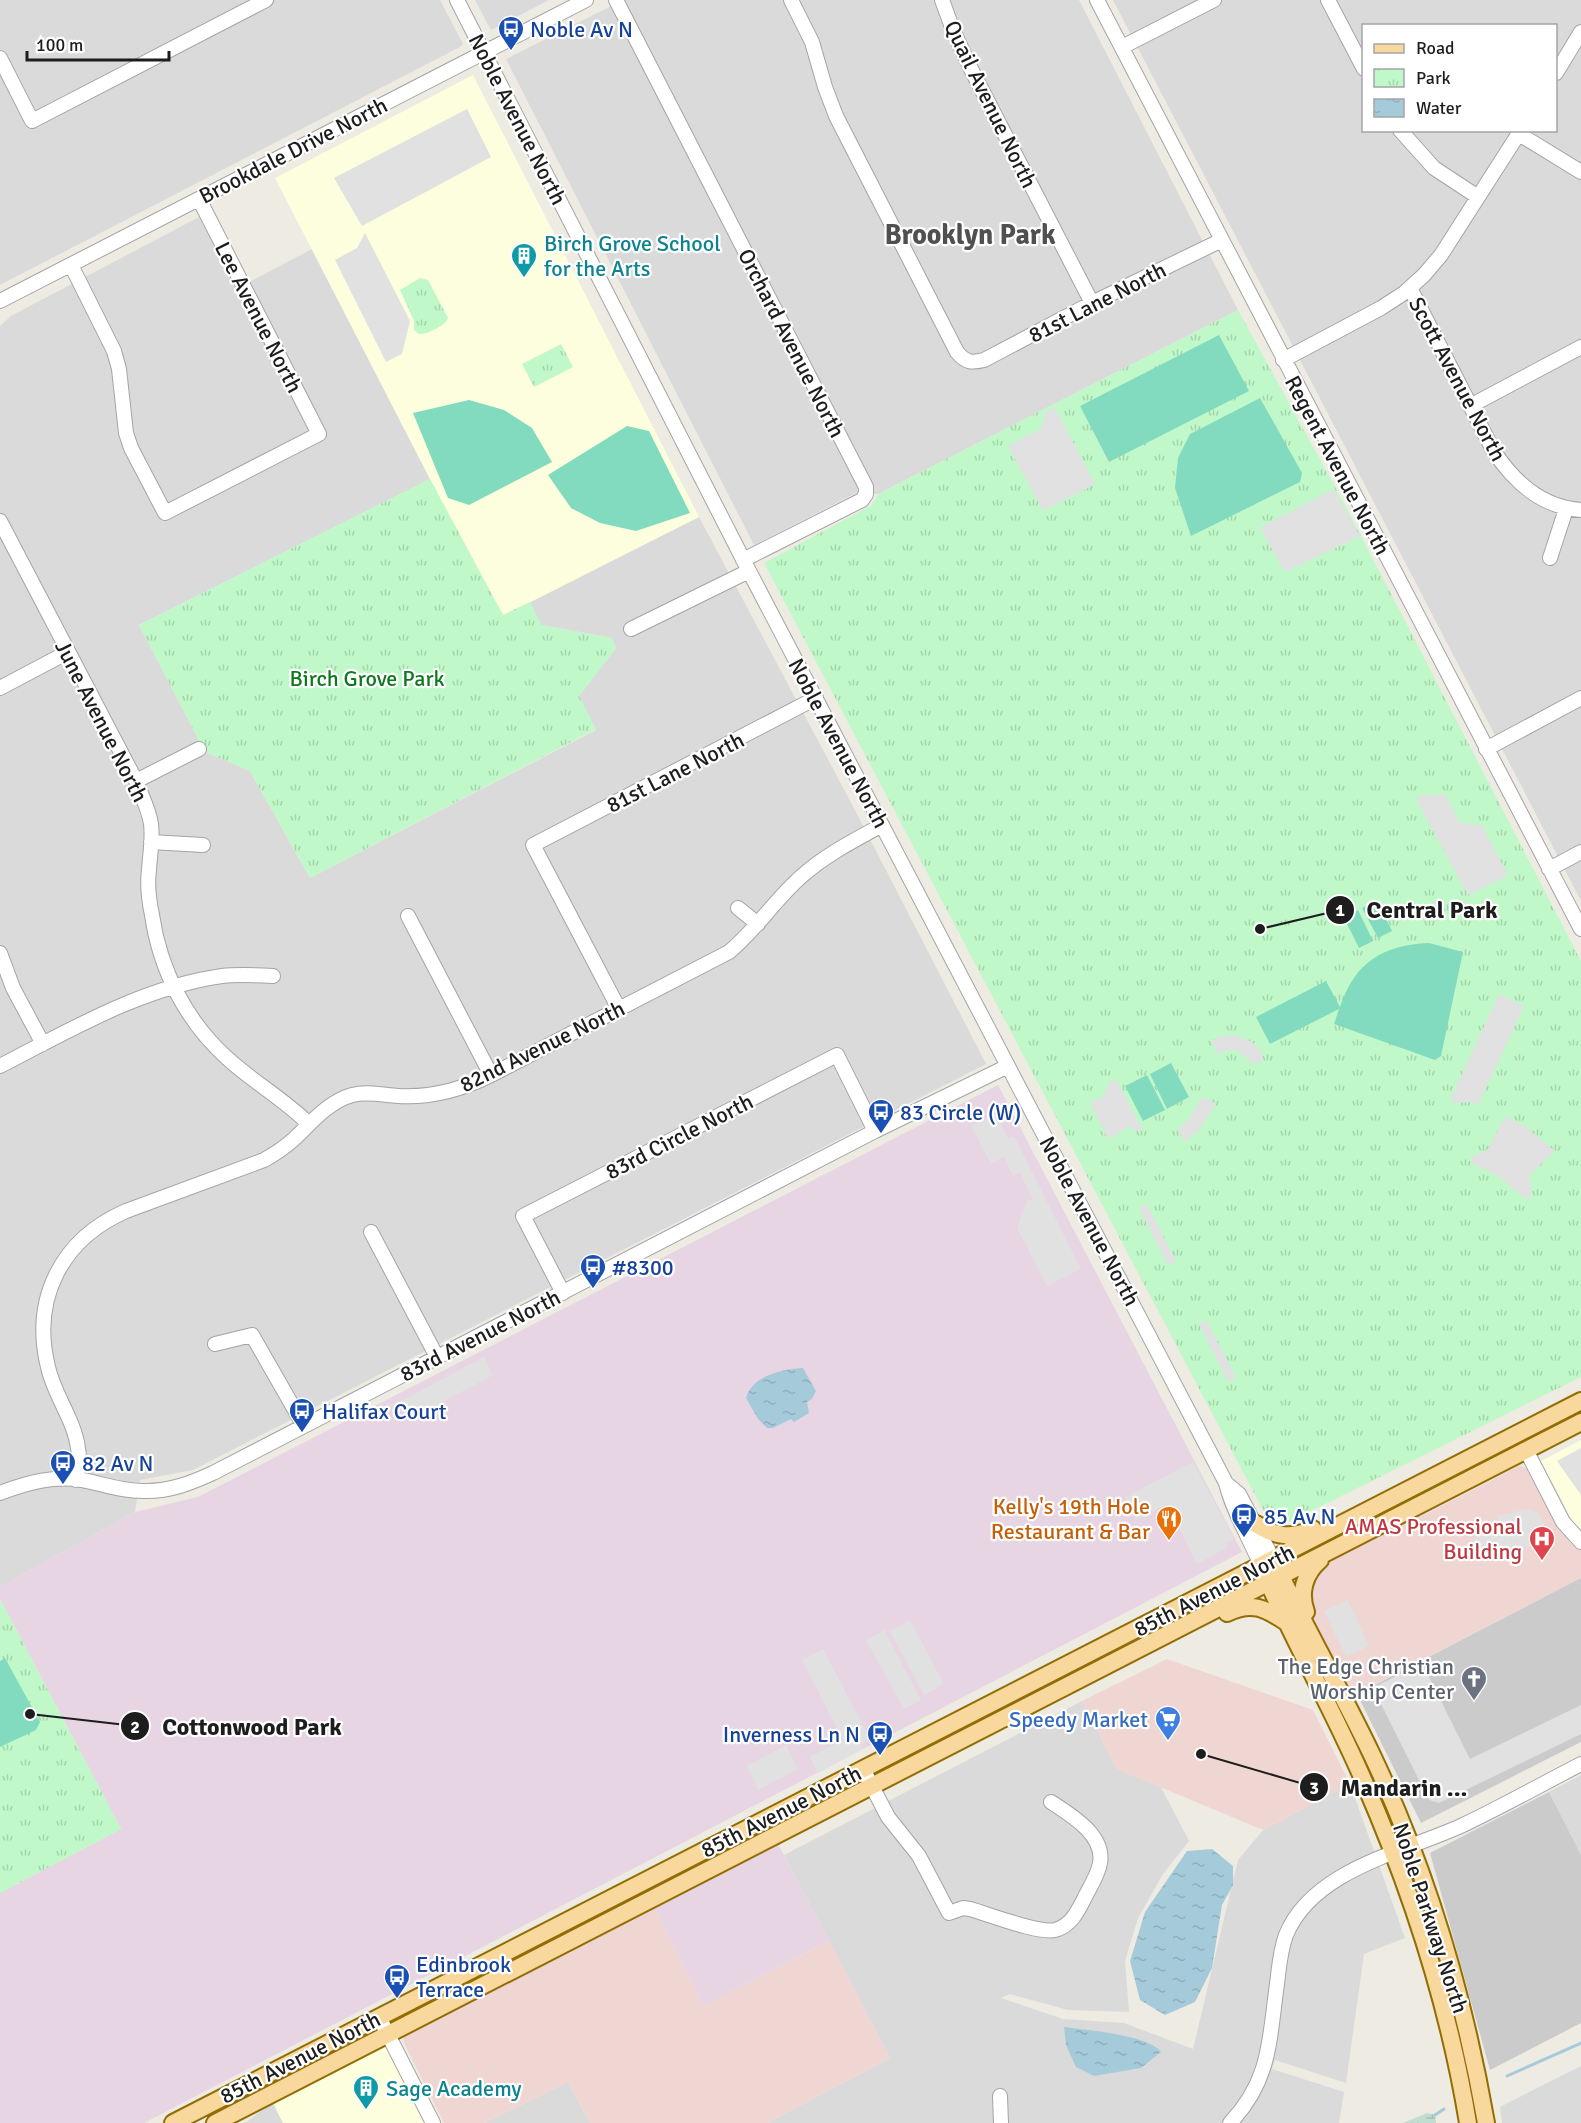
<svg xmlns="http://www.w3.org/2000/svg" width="1581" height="2123" viewBox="0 0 1581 2123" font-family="Signika,sans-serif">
<defs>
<pattern id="wetland-marsh" width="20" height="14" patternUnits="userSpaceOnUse" patternTransform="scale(1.5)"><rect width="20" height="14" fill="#c1dcd1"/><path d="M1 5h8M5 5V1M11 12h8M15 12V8" fill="none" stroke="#a5bcb3"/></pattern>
<pattern id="park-tufts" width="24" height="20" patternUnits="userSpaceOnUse" patternTransform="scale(1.5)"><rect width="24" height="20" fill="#c1f8c9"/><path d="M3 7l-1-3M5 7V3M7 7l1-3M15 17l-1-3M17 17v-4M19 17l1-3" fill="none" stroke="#a5d4ac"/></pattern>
<pattern id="water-ripples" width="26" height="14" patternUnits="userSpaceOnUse" patternTransform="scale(1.5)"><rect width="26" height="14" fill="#a5cbdb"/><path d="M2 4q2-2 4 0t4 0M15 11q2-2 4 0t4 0" fill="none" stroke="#8eaebc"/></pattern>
</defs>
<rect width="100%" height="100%" fill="#eeebe3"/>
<path fill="#dbdada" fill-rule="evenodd" d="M0 0H440L463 44 460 47 0 285Z
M475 0H549L491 30Z
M623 0H1079L1238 310 878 494 858 492 754 545 506 59Z
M1113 0H1581V901ZM1364 26H1556V130H1364Z
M199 217 236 289 312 249 430 479 139 625 205 752 250 771 310 878 596 730 579 696 616 648 612 638 541 625 530 602 699 517 856 812 986 1064 193 1470 140 1480 135 1512 0 1587V326L11 316Z
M1082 1701 1117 1769 1161 1787 1189 1841 1163 1874 1138 1918 1125 1961 1129 2012 1068 2010 1010 1994 1001 1998 1063 2019 1124 2023 1193 2049 1238 1860 1263 1830 1350 1784 1405 1938 1364 1954 1346 2083 1275 2060 1272 2069 1344 2092 1339 2123H767L890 2058 784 1855Z
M1581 1775V1855L1549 1792Z
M1581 2066V2123H1502L1500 2107Z
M568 2082 590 2123H484Z
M272 2101 283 2123H245L247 2122Z"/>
<path fill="#efd6d3" d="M1519 1466 1525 1467 1530 1472 1561 1530 1569 1541 1581 1549V1578L1350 1697 1308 1608 1312 1575 1320 1564 1386 1530 1428 1513Z
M1167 1659 1313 1710 1350 1784 1263 1830 1117 1769 1082 1701Z
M653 1905 704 2006 829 1941 890 2058 767 2123H590L568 2082 484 2123H444L404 2043 403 2037 407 2033Z"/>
<path fill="#e7d5e3" d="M998 1085 1242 1552 144 2123H0V1893L121 1829 0 1599V1587L135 1512 198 1497Z
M777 1842 829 1941 704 2006 653 1905Z"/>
<path fill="#fcfedd" d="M473 75 699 517 503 616 430 479 275 178Z
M1581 1440V1530L1573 1522 1541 1461Z
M381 2043 389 2049 428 2123H283L272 2101Z"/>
<path fill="#cbcbcb" d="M1581 1578V1742L1421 1823 1357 1694Z
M1549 1792 1581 1855V2023L1490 2070 1430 1853Z"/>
<path fill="url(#wetland-marsh)" d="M1427 2113 1435 2115 1436 2123H1403Z"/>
<path fill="url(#park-tufts)" d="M420 278 428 280 448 318C445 326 428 334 419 334L414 330V321L400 290Z
M1238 310 1346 507 1581 961V1377L1291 1521 1277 1520 1264 1512 764 563 872 505 878 494Z
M561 344 573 367 534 387 522 364Z
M430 479 503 615 530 602 541 625 612 638 616 648 579 696 596 729 310 878 250 771 205 752 139 625Z
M0 1599 121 1829 0 1893Z"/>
<path fill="#83dbbf" d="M1219 335 1249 391 1109 462 1080 406Z
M1260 398 1302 473 1300 482 1191 536 1175 488 1178 458 1190 434Z
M469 400 504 410 532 428 552 462 469 505 448 498 413 413Z
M627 426 649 431 690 513 636 531 600 523 571 508 548 475Z
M1377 901 1392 931 1378 938 1362 908Z
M1358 910 1373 941 1359 948 1344 918Z
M1429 943 1463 952 1441 1056 1435 1060 1334 1024 1339 1009 1270 1044 1256 1017 1326 981 1340 1007C1355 962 1383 945 1429 943Z
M1171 1063 1189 1097 1167 1109 1150 1074Z
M1147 1075 1165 1110 1143 1121 1125 1086Z
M5 1658 40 1722 36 1730 0 1747V1661Z"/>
<path fill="#e1e1e1" d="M467 109 491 157 362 226 334 178Z
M365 233 410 321 402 354 386 362 335 260 357 248Z
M1055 408 1095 484 1043 511 1008 446 1042 428 1045 412Z
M1333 489 1360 536 1285 572 1260 528Z
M1444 793 1460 823 1482 825 1508 875 1468 895 1416 799 1424 794 1437 796Z
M1499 994 1524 1006 1478 1105 1472 1102 1456 1103 1450 1100Z
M1234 1035 1252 1042 1260 1050 1264 1060 1252 1065 1248 1058 1235 1050H1228L1218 1054 1211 1041 1221 1036Z
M1116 1079 1143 1131H1134L1131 1126 1108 1139 1090 1103 1104 1096 1109 1082Z
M1202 1097 1216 1103 1200 1129 1185 1142 1177 1130 1187 1121Z
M996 1114 1008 1138 1014 1136 1081 1269 1047 1286 1017 1228 1027 1200 1034 1201 1020 1173 1013 1176 1004 1157 991 1164 971 1126Z
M1505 1116 1525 1126 1555 1151 1529 1175 1531 1191 1530 1200 1522 1196 1498 1176 1470 1162 1473 1156 1488 1149Z
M1147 1204 1176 1261 1168 1265 1139 1208Z
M1206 1320 1236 1378 1228 1382 1199 1324Z
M484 1357 493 1375 410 1419 401 1401Z
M1581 1448V1495L1557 1461Z
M1193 1462 1234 1539 1226 1543 1228 1547 1197 1564 1167 1504 1136 1520 1125 1497Z
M1527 1509 1538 1513 1546 1529 1542 1540 1523 1550 1511 1547 1499 1556 1482 1563 1470 1541 1499 1524 1497 1516Z
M1348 1600 1369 1646 1346 1657 1324 1611Z
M910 1620 944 1684 924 1695 890 1631Z
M884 1630 921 1700 904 1709 866 1640Z
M823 1649 870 1739 861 1744 863 1749 818 1773 810 1757 843 1740 802 1660Z
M1422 1663 1470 1759 1581 1705V1734L1439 1803 1429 1800 1373 1688Z
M786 1745 798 1769 758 1790 747 1766Z"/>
<path fill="url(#water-ripples)" d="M803 1368 816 1391 812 1399 807 1402 809 1413 794 1422 791 1419 773 1428H767L758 1419 746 1398C752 1376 782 1369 803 1368Z
M1212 1849 1233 1866V1885L1222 1905 1212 1968 1195 2002 1165 2015 1140 2000 1130 1961 1145 1912 1187 1851Z
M1064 2027C1086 2030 1149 2035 1161 2052L1141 2068 1094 2076 1076 2067 1066 2045Z"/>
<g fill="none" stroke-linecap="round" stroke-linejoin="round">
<path stroke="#a5cbdb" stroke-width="3" d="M1507 2076 1581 2043
M1435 2115 1444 2109"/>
<defs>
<path id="minor" d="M457 0 749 571 1226 1483C1233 1512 1250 1538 1261 1566
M616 0 866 487V494L862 500 743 560
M791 0 812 42 825 87 836 116 957 352C966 363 972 363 984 360L1092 303 1222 240
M942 0 953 30 970 67 1092 303
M1097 0 1581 929
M1328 0 1364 69
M1122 47 1214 0
M0 58 32 121 266 0
M1556 73 1581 32
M1400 130 1434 168 1478 197
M1519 134 1581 172
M71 265 114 351 119 369 126 433 131 448 165 513 319 434 199 199
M1410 288 1493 450C1514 482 1541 507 1581 510
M0 301 586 0
M1283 360 1381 308 1404 293 1424 275 1441 255 1521 130
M1470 406 1581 347
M0 521 136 781C141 795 149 809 151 824 153 839 150 854 149 870 147 885 149 901 152 915 160 970 186 1021 227 1058 253 1082 284 1099 309 1124
M1550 558 1566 509
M631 629 749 571
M0 688 68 652
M1486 749 1581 698
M136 781 199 749
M151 842 203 845
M1549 869 1581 852
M738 908 758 924
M408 916 491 1075
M0 953 13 988 43 1044
M619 1009 533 845 816 698
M0 1066C70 1030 143 987 222 976 239 974 256 975 273 976
M371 1232 437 1357
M563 1293 523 1216 837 1055 875 1131
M215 1344 252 1335 304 1426
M1526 1450 1563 1522 1581 1542
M76 1480C78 1469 80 1458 78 1448 74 1419 54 1395 48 1367 31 1298 62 1239 126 1211L264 1160C275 1154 285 1147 294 1139 312 1122 328 1102 352 1095 367 1091 383 1095 398 1096 432 1098 461 1090 491 1075L729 952C757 929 776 898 803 875 827 854 855 840 882 825
M1226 1483 1239 1494 1273 1559
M0 1493C26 1483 54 1475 82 1480 104 1484 124 1492 146 1491 171 1491 191 1483 213 1473L875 1131 1008 1066
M863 1769 888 1817 919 1856 949 1913 963 1908 970 1909C988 1914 1039 1934 1055 1930 1071 1926 1078 1911 1085 1897 1090 1887 1098 1875 1100 1863 1105 1835 1071 1815 1051 1802
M379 2017 433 2123
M1000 2096 1001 2123
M1230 2123C1271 2080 1269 2040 1277 1984 1279 1968 1280 1951 1286 1935 1313 1869 1405 1852 1463 1825 1503 1806 1542 1784 1581 1764"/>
<path id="major" d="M1256 1524C1276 1537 1291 1539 1313 1529
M1277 1568C1307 1631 1342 1692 1372 1755 1427 1871 1464 1997 1486 2123
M1265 1575C1296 1646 1335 1713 1365 1784 1412 1892 1449 2007 1468 2123
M1306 1612C1299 1593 1304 1574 1320 1560
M1227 1613C1252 1601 1265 1608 1286 1622
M173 2123 1581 1401
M215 2123 1581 1422"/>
</defs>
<use href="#minor" stroke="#a4a4a4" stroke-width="16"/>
<use href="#major" stroke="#926d04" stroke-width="20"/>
<use href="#minor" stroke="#fff" stroke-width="14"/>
<use href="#major" stroke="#f9d89e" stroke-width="16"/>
</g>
<defs>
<symbol id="bus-pin" viewBox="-11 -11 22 30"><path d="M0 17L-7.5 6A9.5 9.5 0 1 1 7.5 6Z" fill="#1a4fb4" stroke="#fff"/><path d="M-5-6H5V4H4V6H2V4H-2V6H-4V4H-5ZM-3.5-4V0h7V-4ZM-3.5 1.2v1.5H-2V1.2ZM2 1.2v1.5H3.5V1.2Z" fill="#fff"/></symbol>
<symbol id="building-pin" viewBox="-11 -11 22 30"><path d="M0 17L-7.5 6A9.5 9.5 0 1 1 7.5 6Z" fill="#0f9aa8" stroke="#fff"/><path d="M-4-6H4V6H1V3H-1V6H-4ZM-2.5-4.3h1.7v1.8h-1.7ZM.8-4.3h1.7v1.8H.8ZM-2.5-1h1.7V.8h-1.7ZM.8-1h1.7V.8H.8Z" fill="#fff"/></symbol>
<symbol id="restaurant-pin" viewBox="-11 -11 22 30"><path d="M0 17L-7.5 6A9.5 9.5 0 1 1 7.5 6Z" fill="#e8710a" stroke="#fff"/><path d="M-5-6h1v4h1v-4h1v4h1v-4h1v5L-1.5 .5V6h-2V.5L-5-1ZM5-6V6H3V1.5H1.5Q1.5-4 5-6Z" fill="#fff"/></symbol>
<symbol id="hospital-pin" viewBox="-11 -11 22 30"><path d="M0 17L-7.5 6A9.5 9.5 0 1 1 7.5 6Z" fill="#e0444e" stroke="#fff"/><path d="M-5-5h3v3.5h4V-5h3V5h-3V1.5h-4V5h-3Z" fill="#fff"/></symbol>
<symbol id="church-pin" viewBox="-11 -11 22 30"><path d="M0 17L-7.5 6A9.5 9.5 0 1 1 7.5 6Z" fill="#6b7280" stroke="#fff"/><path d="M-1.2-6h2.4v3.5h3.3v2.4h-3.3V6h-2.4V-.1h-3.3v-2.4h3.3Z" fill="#fff"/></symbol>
<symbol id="supermarket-pin" viewBox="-11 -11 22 30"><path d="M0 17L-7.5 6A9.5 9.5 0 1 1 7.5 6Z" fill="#3f7fe0" stroke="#fff"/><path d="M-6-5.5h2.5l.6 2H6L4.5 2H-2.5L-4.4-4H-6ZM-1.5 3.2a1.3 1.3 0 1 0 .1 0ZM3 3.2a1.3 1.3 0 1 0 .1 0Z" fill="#fff"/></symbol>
</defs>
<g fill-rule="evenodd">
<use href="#bus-pin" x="496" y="14" width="30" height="40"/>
<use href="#building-pin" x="509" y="241" width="30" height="40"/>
<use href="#bus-pin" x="866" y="1097" width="30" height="40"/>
<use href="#bus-pin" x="578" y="1252" width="30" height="40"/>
<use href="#bus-pin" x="287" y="1396" width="30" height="40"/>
<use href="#bus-pin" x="48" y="1448" width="30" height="40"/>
<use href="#bus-pin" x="1229" y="1501" width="30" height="40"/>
<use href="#restaurant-pin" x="1154" y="1504" width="30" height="40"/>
<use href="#hospital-pin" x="1527" y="1524" width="30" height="40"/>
<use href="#church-pin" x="1459" y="1664" width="30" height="40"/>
<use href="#supermarket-pin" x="1153" y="1704" width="30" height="40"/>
<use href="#bus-pin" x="865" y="1719" width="30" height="40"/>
<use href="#bus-pin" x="382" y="1962" width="30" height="40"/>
<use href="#building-pin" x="351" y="2073" width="30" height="40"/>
</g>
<g text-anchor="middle" stroke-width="4.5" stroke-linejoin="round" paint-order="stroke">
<g font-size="22" fill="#164399" stroke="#fff" text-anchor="start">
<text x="530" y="37">Noble Av N</text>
<text x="900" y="1120">83 Circle (W)</text>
<text x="612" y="1275">#8300</text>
<text x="322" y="1419">Halifax Court</text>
<text x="82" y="1471">82 Av N</text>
<text x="1264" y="1524">85 Av N</text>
<text x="860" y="1742" text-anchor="end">Inverness Ln N</text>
<text x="416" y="1972">Edinbrook<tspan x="416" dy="25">Terrace</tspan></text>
</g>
<g font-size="22" fill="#1d1d1d" stroke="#fff">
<text transform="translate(991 104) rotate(64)" y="8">Quail Avenue North</text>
<text transform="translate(518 119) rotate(63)" y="8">Noble Avenue North</text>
<text transform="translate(293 150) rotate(-27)" y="8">Brookdale Drive North</text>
<text transform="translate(1097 302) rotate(-27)" y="8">81st Lane North</text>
<text transform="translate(259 317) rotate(63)" y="8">Lee Avenue North</text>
<text transform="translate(792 343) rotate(63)" y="8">Orchard Avenue North</text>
<text transform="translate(1458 379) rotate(62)" y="8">Scott Avenue North</text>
<text transform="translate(1338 465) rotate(62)" y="8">Regent Avenue North</text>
<text transform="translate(102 721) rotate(63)" y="8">June Avenue North</text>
<text transform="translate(839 743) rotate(62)" y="8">Noble Avenue North</text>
<text transform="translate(675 772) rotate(-27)" y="8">81st Lane North</text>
<text transform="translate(542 1046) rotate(-26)" y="8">82nd Avenue North</text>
<text transform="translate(679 1136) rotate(-27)" y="8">83rd Circle North</text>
<text transform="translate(1090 1221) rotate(62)" y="8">Noble Avenue North</text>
<text transform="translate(480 1335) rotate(-27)" y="8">83rd Avenue North</text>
<text transform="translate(1214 1590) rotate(-27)" y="8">85th Avenue North</text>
<text transform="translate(781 1811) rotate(-27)" y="8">85th Avenue North</text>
<text transform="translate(1431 1918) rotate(72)" y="8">Noble Parkway North</text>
<text transform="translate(300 2057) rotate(-27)" y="8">85th Avenue North</text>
</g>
<g font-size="22" fill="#0d838f" stroke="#fff" text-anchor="start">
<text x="544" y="251">Birch Grove School<tspan x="544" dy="25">for the Arts</tspan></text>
<text x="386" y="2096">Sage Academy</text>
</g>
<g font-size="22" fill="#0e781e" stroke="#fff">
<text x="367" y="686">Birch Grove Park</text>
</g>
<g font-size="22" fill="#c56008" stroke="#fff" text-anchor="end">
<text x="1150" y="1514">Kelly's 19th Hole<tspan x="1150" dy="25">Restaurant &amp; Bar</tspan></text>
</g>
<g font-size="22" fill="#be3a42" stroke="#fff" text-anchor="end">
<text x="1522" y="1534">AMAS Professional<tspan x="1522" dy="25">Building</tspan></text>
</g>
<g font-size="22" fill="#5b616d" stroke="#fff" text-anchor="end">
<text x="1454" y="1674">The Edge Christian<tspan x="1454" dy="25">Worship Center</tspan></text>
</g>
<g font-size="22" fill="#366cbe" stroke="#fff" text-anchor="end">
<text x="1148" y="1727">Speedy Market</text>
</g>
<g font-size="28" font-weight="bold" fill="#505050" stroke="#fff">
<text x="970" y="244">Brooklyn Park</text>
</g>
</g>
<path fill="none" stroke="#1d1d1d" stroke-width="2" d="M1260 929L1340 910M30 1714L135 1726M1201 1754L1314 1787"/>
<g fill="#1d1d1d" stroke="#fff" stroke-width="2">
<circle cx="1260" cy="929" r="6"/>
<circle cx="30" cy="1714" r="6"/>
<circle cx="1201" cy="1754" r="6"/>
<circle cx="1340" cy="910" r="15"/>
<circle cx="135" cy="1726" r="15"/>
<circle cx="1314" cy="1787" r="15"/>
</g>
<g font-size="18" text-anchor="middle" font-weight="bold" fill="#fff">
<text x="1340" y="916">1</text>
<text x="135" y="1733">2</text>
<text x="1314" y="1794">3</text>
</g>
<g font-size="24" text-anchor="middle" font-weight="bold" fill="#1d1d1d" stroke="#fff" stroke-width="4.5" stroke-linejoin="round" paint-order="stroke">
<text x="1432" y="918">Central Park</text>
<text x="252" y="1735">Cottonwood Park</text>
<text x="1404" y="1796">Mandarin ...</text>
</g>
<rect x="1362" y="24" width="195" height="108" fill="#ffffff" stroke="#a5a5a5" stroke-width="1.5"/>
<rect x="1374" y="44" width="30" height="9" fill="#f9d89e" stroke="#a5a5a5" stroke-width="1.5"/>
<text x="1416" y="54" font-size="18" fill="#1d1d1d">Road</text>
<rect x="1374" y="69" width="30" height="18" fill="url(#park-tufts)" stroke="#a5a5a5" stroke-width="1.5"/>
<text x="1416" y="84" font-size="18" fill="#1d1d1d">Park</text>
<rect x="1374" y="99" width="30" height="18" fill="url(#water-ripples)" stroke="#a5a5a5" stroke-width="1.5"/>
<text x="1416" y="114" font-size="18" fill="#1d1d1d">Water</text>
<path d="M27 51v9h142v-9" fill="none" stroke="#1d1d1d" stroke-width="3"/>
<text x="36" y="51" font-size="18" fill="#1d1d1d" stroke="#ffffff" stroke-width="4.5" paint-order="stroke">100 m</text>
</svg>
